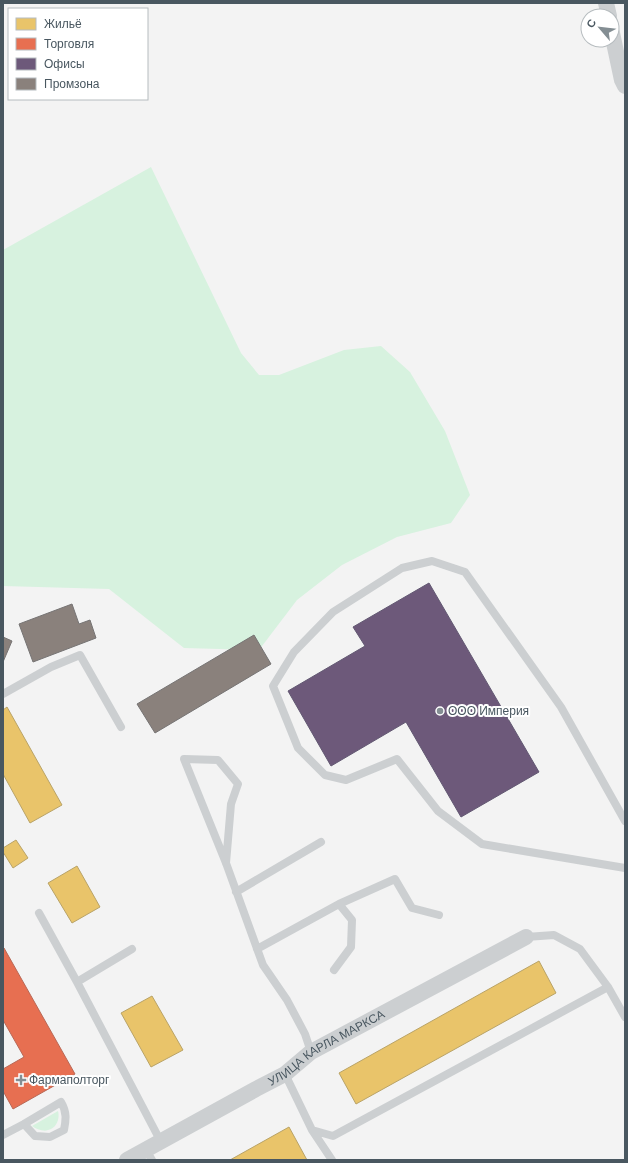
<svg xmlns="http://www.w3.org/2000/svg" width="628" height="1163" viewBox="0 0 628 1163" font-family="'DM Sans',sans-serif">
<rect width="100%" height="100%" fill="#f3f3f3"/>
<path fill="#d7f2df" d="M151 167 241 353 259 375H279L344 350 381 346 410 372 445 431 470 495 451 523 397 537 342 565 297 600 259 650 184 648 109 589 3 586V250Z
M58 1111C60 1118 57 1128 48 1130 44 1132 36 1129 32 1126Z"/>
<path fill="#e9c46a" stroke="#b9a367" d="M7 707 62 805 30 823 3 774V710Z
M16 840 28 858 13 868 3 852V848Z
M77 866 100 907 72 923 48 883Z
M539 961 556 993 356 1104 339 1073Z
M152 996 183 1050 151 1067 121 1013Z
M289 1127 307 1160H230Z"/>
<path fill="#e76f51" stroke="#b86856" d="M4 948 75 1074 13 1109 3 1091V1069L24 1057 3 1020V949Z"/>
<path fill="#6d597a" stroke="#625872" d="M429 583 539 772 461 817 406 722 331 766 288 691 365 646 353 627Z"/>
<path fill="#8a817c" stroke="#767474" d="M72 604 79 624 90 620 96 638 33 662 19 624Z
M254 635 271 664 155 733 137 704Z
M3 637 12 641 3 662Z"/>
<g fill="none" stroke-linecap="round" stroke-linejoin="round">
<path stroke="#cccfd1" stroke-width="8" d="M3 694 51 667 80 655 121 727
M625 821 561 707 465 572 432 561 402 568 333 612 294 652 273 686 298 748 325 775 346 780 397 759 438 811 482 844 625 868
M226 863 231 804 238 784 218 760 184 759 226 863 263 965 287 1000 305 1034 311 1052
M236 892 321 842
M39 913 77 982 161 1142
M526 937 554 935 580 949 608 987 625 1017
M257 949 339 904 395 879 412 908 439 915
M334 970 351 947 352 920 339 904
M77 982 132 949
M285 1074 312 1130 333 1136 608 987
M312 1130 332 1160
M3 1135 24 1124 61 1102C67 1112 66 1120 64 1130L50 1137 35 1136 24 1124
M146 1150 152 1160"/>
<g stroke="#cccfd1" stroke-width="16">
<path d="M606 3 609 16"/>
<path d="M612 33 622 80 625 86"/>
<path id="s1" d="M127 1160 256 1089 285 1074 311 1052 526 937"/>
</g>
</g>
<g fill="#848e93" stroke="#fff" stroke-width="1.5">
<circle cx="440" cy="711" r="4"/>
<path d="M19 1074h4v4h4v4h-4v4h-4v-4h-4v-4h4z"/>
</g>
<g text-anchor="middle" stroke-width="4" stroke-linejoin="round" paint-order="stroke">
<g font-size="12" fill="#495760" stroke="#fff" text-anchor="start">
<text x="448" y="715">ООО Империя</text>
<text x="29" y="1084">Фармаполторг</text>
</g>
<g font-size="12" fill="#495760" stroke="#fff">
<text dy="4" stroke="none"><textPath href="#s1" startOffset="229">УЛИЦА КАРЛА МАРКСА</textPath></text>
</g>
</g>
<rect width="628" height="1163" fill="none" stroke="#495760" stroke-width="8"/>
<rect x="8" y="8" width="140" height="92" fill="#ffffff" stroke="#b6bcbf"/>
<rect x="16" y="18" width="20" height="12" fill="#e9c46a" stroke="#b6bcbf"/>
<text x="44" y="28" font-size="12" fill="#495760">Жильё</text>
<rect x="16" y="38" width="20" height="12" fill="#e76f51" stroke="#b6bcbf"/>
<text x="44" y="48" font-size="12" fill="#495760">Торговля</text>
<rect x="16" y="58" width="20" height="12" fill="#6d597a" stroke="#b6bcbf"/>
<text x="44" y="68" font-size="12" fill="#495760">Офисы</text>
<rect x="16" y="78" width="20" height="12" fill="#8a817c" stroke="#b6bcbf"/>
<text x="44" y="88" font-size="12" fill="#495760">Промзона</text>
<g transform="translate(600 28) rotate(298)"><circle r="19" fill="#ffffff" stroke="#b6bcbf"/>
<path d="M0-3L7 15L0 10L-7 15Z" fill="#848e93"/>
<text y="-6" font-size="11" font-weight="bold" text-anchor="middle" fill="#495760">С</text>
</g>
</svg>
